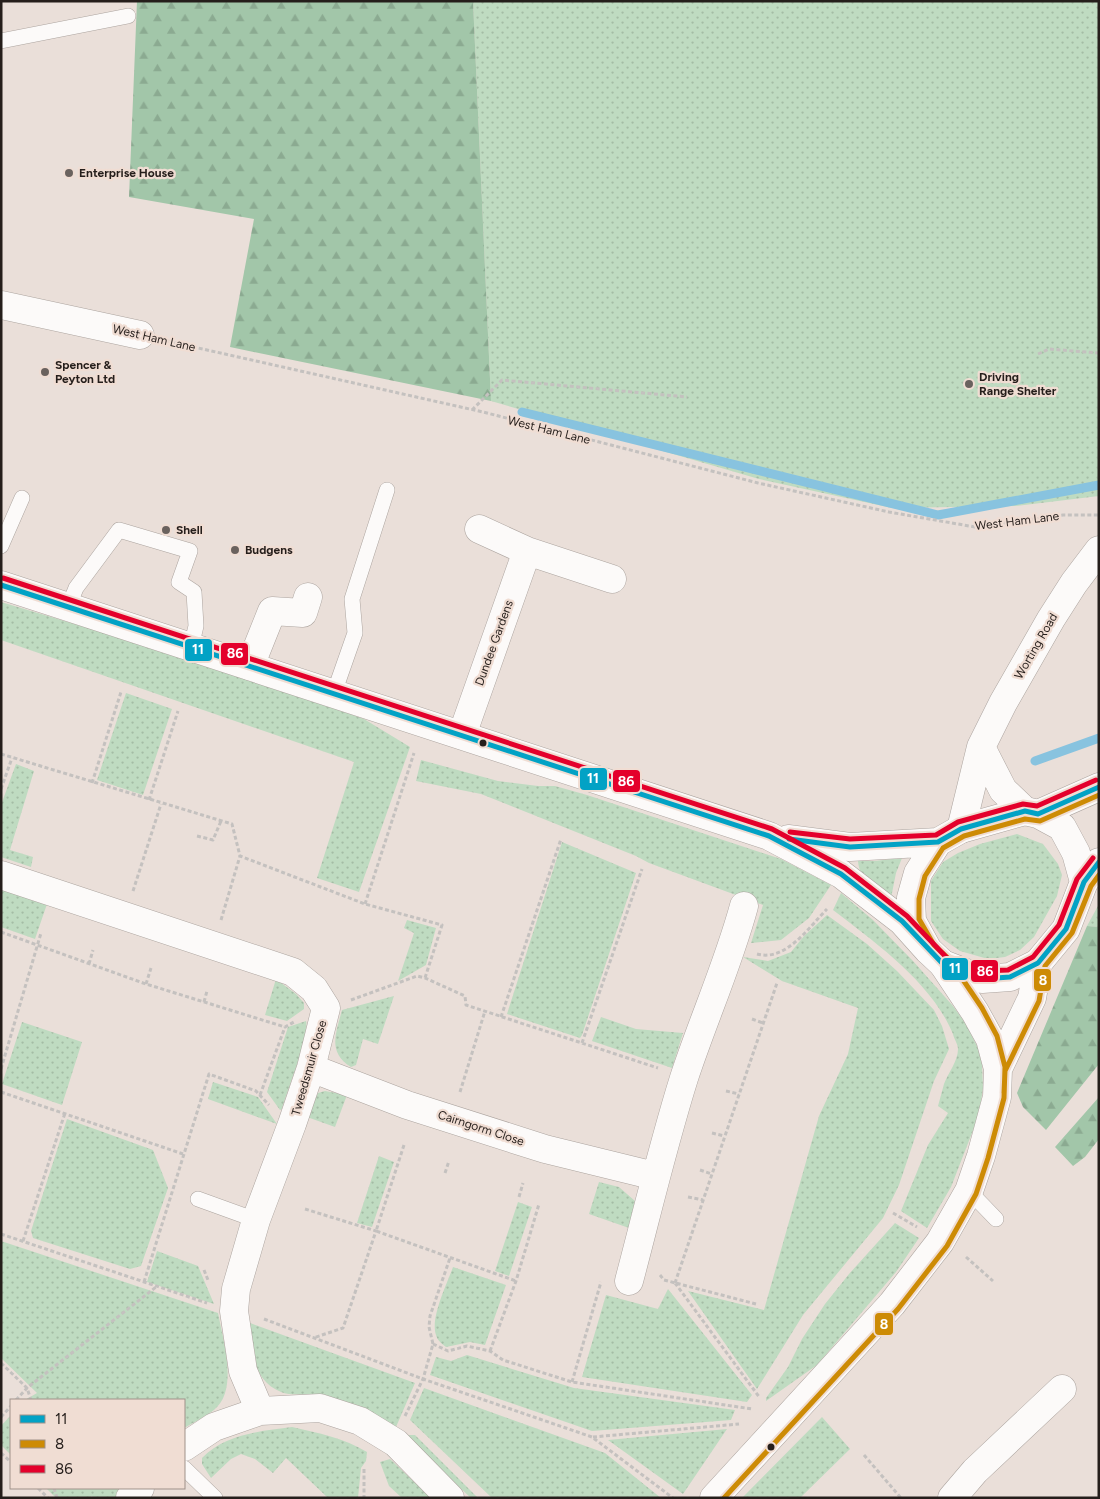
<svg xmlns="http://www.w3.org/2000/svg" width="1100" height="1499" viewBox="0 0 1100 1499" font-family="Figtree,sans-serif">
<defs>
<pattern id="grass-dots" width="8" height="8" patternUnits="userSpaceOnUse" patternTransform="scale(1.25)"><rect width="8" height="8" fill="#bfdbc1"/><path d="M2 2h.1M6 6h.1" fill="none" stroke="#a4bca5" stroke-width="1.8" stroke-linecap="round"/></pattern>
<pattern id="forest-firs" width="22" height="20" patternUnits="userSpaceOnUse" patternTransform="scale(1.25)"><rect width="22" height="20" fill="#a2c6a9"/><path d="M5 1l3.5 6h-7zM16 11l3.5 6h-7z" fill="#8baa91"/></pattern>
</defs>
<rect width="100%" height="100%" fill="#eadfd9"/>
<path fill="url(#grass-dots)" d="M473 1H1099V496L1015 506 892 508 759 479 491 401Z
M1 602 88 628 342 711 364 719 410 747 359 892 317 878 354 762 1 640Z
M126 693 172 709 143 795 97 780Z
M421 760 498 781 538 786H555L587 795 781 859 831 885 809 918 781 940 751 943 763 905 649 863 636 856 481 794 416 781Z
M16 764 34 771 10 850 33 857 31 867 1 857V805Z
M1017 834 1043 844 1058 864 1062 875 1057 896 1034 937 1020 950 1005 957 988 959 960 951 943 939 931 921V881L943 862 958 853 980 844Z
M562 842 636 873 582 1035 580 1038 507 1014Z
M902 858 896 873 890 903C878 892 859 880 858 861H874Z
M1 889 47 904 35 939 1 927Z
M841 893 873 920 913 961 953 1006 966 1024 978 1048 982 1064 983 1088 979 1115 951 1187 927 1228 901 1211 928 1145 948 1113 938 1106C940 1099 942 1091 944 1084 948 1073 958 1061 958 1049 958 1044 954 1039 953 1034 932 983 876 943 833 910Z
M1099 904V927L1087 926Z
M827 915 867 944 897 971 934 1010 942 1026 949 1049 934 1081 899 1185 883 1218 803 1315 757 1389 688 1291 764 1310 819 1116 848 1054 858 1008 782 981 743 957 768 961 791 952 804 936Z
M407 920 436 928 426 965 398 981 414 933 404 928Z
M276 979 296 994 304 1003V1009L287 1021 265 1015Z
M394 996 378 1044 363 1039 356 1065 351 1067C327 1052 336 1033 342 1010Z
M601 1017 636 1029 683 1033 672 1068 592 1041Z
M306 1021C310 1036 287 1090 282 1109L280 1110 267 1092 288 1027Z
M22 1022 82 1042 62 1105 2 1084Z
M213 1082 258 1097 277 1124 208 1099Z
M325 1091 347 1095 335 1127 307 1117 318 1093Z
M67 1119 153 1150 168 1188 141 1266 130 1269 33 1238 31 1231Z
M379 1156 394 1162 372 1227 357 1223Z
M599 1182 619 1187 635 1201 629 1228 589 1214Z
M518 1202 532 1207 509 1276 495 1271Z
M895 1223 919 1238 896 1272 817 1365 766 1401V1398L788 1367 802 1339 825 1304 849 1274Z
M1 1241 218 1313C223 1340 239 1390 214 1410 205 1417 194 1422 184 1428V1400H25L37 1393 1 1358Z
M157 1251 198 1266 214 1304 147 1282Z
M453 1267 506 1285 485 1345 470 1342 446 1347C442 1344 437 1340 436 1335 430 1318 447 1284 453 1267Z
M668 1289 752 1395 747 1402 582 1377 606 1295 658 1309Z
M250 1323 415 1383 396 1427C368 1417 340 1403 312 1396 302 1393 291 1396 281 1392 252 1380 251 1350 250 1323Z
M467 1355 574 1388 735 1410 731 1420 592 1431 430 1375 436 1357 451 1361Z
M424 1388 605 1453 661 1498H492L410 1420Z
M11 1415V1455L1 1445V1426Z
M822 1417 850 1449 800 1498H742Z
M292 1427C318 1433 344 1438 367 1452L366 1461 361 1468 358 1498H328L286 1458 273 1473 255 1459 241 1454 231 1459 211 1478 202 1464V1458C225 1434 261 1431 292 1427Z
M727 1429 683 1494 608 1440Z
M403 1435H415L478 1498H471Z
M390 1459 431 1498H402L389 1486 380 1462Z
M46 1488H124L114 1498H93L92 1496 90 1498H56Z"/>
<path fill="url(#forest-firs)" d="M137 1H473L491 401 230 347 254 219 129 197Z
M1087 926 1099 927V1064L1046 1130 1023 1107 1017 1093Z
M1099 1097V1139L1085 1157 1073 1166 1055 1147Z"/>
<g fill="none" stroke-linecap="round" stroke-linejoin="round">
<path stroke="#88c3df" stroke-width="9" d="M522 412 938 515 1099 485
M1035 761 1099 738"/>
<defs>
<path id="service" d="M1 41 128 16
M1 546 22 498
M68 608 76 588 119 530 190 551 179 582 194 592 196 626 191 647
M334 693 355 633 352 599 387 490
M969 1191 996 1219
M198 1199 256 1220
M184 1468 215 1498"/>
<path id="minor" d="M1 305 140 335
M479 529 527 551 612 579
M250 666 272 611 303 613 308 597
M462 735 527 551
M981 747 1003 790 1025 811
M961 829 981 747 1003 703 1051 619 1074 583 1099 550
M1 875 293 972 314 989 326 1008 311 1068 292 1124 256 1220 236 1289 234 1311 243 1371 260 1411
M311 1068 407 1105 545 1149 655 1176
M629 1281C647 1213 663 1145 684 1078 703 1020 728 965 744 906
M184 1447 214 1427 260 1411 320 1408 360 1421 396 1443 450 1498
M130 1498 140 1488
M952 1498 975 1471 1062 1389"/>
<path id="tertiary" d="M998 1069 1032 998 1038 963
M714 1498 892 1304 940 1242 969 1191 981 1156 997 1097 998 1069 990 1039 975 1012 943 964"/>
<path id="secondary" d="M1 585 769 836 841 874 902 921 928 950
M1038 814 1099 787
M788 839 850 847 938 842
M1084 882 1076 853 1062 827 1038 814 1025 811 961 829 938 842 918 873 911 898 912 921 928 950 943 964 982 979 1010 977 1038 963 1066 929 1084 882 1099 862"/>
</defs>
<use href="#service" stroke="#aca49f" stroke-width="16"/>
<use href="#minor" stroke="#aca49f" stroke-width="29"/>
<use href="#tertiary" stroke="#aca49f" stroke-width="29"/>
<use href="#secondary" stroke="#aca49f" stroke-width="29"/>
<path stroke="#c4c1bf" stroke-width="3" stroke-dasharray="4 2.5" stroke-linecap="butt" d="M167 341 483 412 758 483 889 512 975 527 1063 515H1099
M1038 354 1049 349 1099 353
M472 410 502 380 687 397
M1 754 232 824 240 856 365 904 442 925 425 978
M92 783 121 692
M1 789 12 758
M149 800 178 711
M197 836 213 840 221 821
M133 891 161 804
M365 904 414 753
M221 920 240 856
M1 932 146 984 285 1027 294 1022
M757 954C786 962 809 927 827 909
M89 964 93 950
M146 984 151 968
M351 1000 417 976 425 978 465 996 466 1005 658 1068
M204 1002 207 991
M501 1017 561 839
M752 1019 763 1023
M582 1043 642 869
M1 1069 41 933
M726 1091 739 1094
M1 1092 183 1154
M460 1092 485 1011
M260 1095 285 1027
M712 1133 724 1136
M404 1145 376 1231 516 1281
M700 1170 712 1174
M445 1173 449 1161
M519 1197 523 1183
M688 1197 703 1200
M305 1209 376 1231 343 1328 313 1338
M893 1213 917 1227
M1 1234 207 1303
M23 1241 65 1113
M966 1257 993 1281
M204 1270 208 1280
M660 1275 664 1280 756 1304
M144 1282 209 1074 256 1091 269 1105
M675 1283 777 983
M675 1283 760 1398
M264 1319 423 1379 592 1437 673 1498
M433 1344 448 1351 467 1346 490 1351 503 1360 572 1382 752 1409
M490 1351 516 1281 539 1204
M1 1363 27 1388 31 1400
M572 1382 601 1282
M16 1400 27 1388 156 1287
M405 1416 423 1379 433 1344 429 1327 430 1316 450 1258
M1 1417 11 1406
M593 1437 739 1424
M1 1453 11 1462
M864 1455 901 1498
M364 1469V1498
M38 1488 48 1498
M54 1488 57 1498"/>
<use href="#service" stroke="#fcfaf9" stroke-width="15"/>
<use href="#minor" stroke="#fcfaf9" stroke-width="28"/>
<use href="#tertiary" stroke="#fcfaf9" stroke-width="28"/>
<use href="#secondary" stroke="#fcfaf9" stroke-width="28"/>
<defs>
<path id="bus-1" d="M1 585 769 836 841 874 902 921 943 964 982 979 1010 977 1038 963 1066 929 1084 882 1099 862
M789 839 850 847 938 842 961 829 1025 811 1038 814 1099 787"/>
<path id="bus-2" d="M1004 1093 1005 1071 1039 1001 1045 966 1072 933 1091 886 1099 875
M724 1498 898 1309 947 1246 976 1194 988 1158 1004 1098 1005 1067 997 1036 982 1008 949 959 934 945 919 919V899L925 876 943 848 964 836 1025 819 1040 821 1099 795"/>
<path id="bus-3" d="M3 578 772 829 845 868 907 916 947 958 983 971 1008 970 1033 957 1059 925 1077 879 1093 858
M790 832 850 839 936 835 958 822 1023 804 1037 806 1096 780"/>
</defs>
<use href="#bus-1" stroke="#f0ddd3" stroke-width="9"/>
<use href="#bus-2" stroke="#f0ddd3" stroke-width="9"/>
<use href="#bus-3" stroke="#f0ddd3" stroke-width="9"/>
<use href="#bus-1" stroke="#02a2c5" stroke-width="5"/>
<use href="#bus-2" stroke="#cd8b05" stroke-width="5"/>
<use href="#bus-3" stroke="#e4002b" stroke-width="5"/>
</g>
<g fill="#6a625e" stroke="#f0ddd3" stroke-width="2">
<circle cx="69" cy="173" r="5"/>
<circle cx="45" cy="372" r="5"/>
<circle cx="969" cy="384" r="5"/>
<circle cx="166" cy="530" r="5"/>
<circle cx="235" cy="550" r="5"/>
</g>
<g fill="#251e1b" stroke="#f0ddd3" stroke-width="2">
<circle cx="483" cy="743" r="4.5"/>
<circle cx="771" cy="1447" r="4.5"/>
</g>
<g text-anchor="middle" stroke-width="4.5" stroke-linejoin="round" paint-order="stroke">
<g font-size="12" font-weight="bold" fill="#251e1b" stroke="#f0ddd3" text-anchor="start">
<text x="79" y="177">Enterprise House</text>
<text x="55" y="369">Spencer &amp;<tspan x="55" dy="14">Peyton Ltd</tspan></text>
<text x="979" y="381">Driving<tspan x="979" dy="14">Range Shelter</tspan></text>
<text x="176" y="534">Shell</text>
<text x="245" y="554">Budgens</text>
</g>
<g font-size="12" fill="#251e1b" stroke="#f0ddd3">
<text transform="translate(154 338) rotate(13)" y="4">West Ham Lane</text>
<text transform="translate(549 430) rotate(14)" y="4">West Ham Lane</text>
<text transform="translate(1017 521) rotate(-7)" y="4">West Ham Lane</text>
<text transform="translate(494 643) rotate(-70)" y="4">Dundee Gardens</text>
<text transform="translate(1036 646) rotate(-60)" y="4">Worting Road</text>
<text transform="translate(309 1068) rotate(-74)" y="4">Tweedsmuir Close</text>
<text transform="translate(481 1128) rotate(18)" y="4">Cairngorm Close</text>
</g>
</g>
<g stroke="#f0ddd3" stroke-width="2">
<rect x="184" y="638" width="29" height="24" rx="5" fill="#02a2c5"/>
<rect x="220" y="642" width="29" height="24" rx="5" fill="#e4002b"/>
<rect x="579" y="767" width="29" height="24" rx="5" fill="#02a2c5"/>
<rect x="612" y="769" width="29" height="24" rx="5" fill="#e4002b"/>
<rect x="941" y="957" width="28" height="24" rx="5" fill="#02a2c5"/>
<rect x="970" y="959" width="29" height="24" rx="5" fill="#e4002b"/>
<rect x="1033" y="968" width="19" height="24" rx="5" fill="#cd8b05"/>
<rect x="874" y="1312" width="20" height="24" rx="5" fill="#cd8b05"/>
</g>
<g font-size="14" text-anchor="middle" font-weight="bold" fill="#fff">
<text x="198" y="654">11</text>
<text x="235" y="658">86</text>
<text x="593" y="783">11</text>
<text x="626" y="786">86</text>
<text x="955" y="973">11</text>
<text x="985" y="976">86</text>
<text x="1043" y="985">8</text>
<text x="884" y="1329">8</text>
</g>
<rect width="1100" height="1499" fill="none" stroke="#251e1b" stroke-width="5"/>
<rect x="10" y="1399" width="175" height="90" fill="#f0ddd3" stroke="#9f9189"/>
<rect x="20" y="1415" width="25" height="8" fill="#02a2c5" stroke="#9f9189"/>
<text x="55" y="1424" font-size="15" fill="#251e1b">11</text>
<rect x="20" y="1440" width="25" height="8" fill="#cd8b05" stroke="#9f9189"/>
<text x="55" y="1449" font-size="15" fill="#251e1b">8</text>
<rect x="20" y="1465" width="25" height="8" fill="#e4002b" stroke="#9f9189"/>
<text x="55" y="1474" font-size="15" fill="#251e1b">86</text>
</svg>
